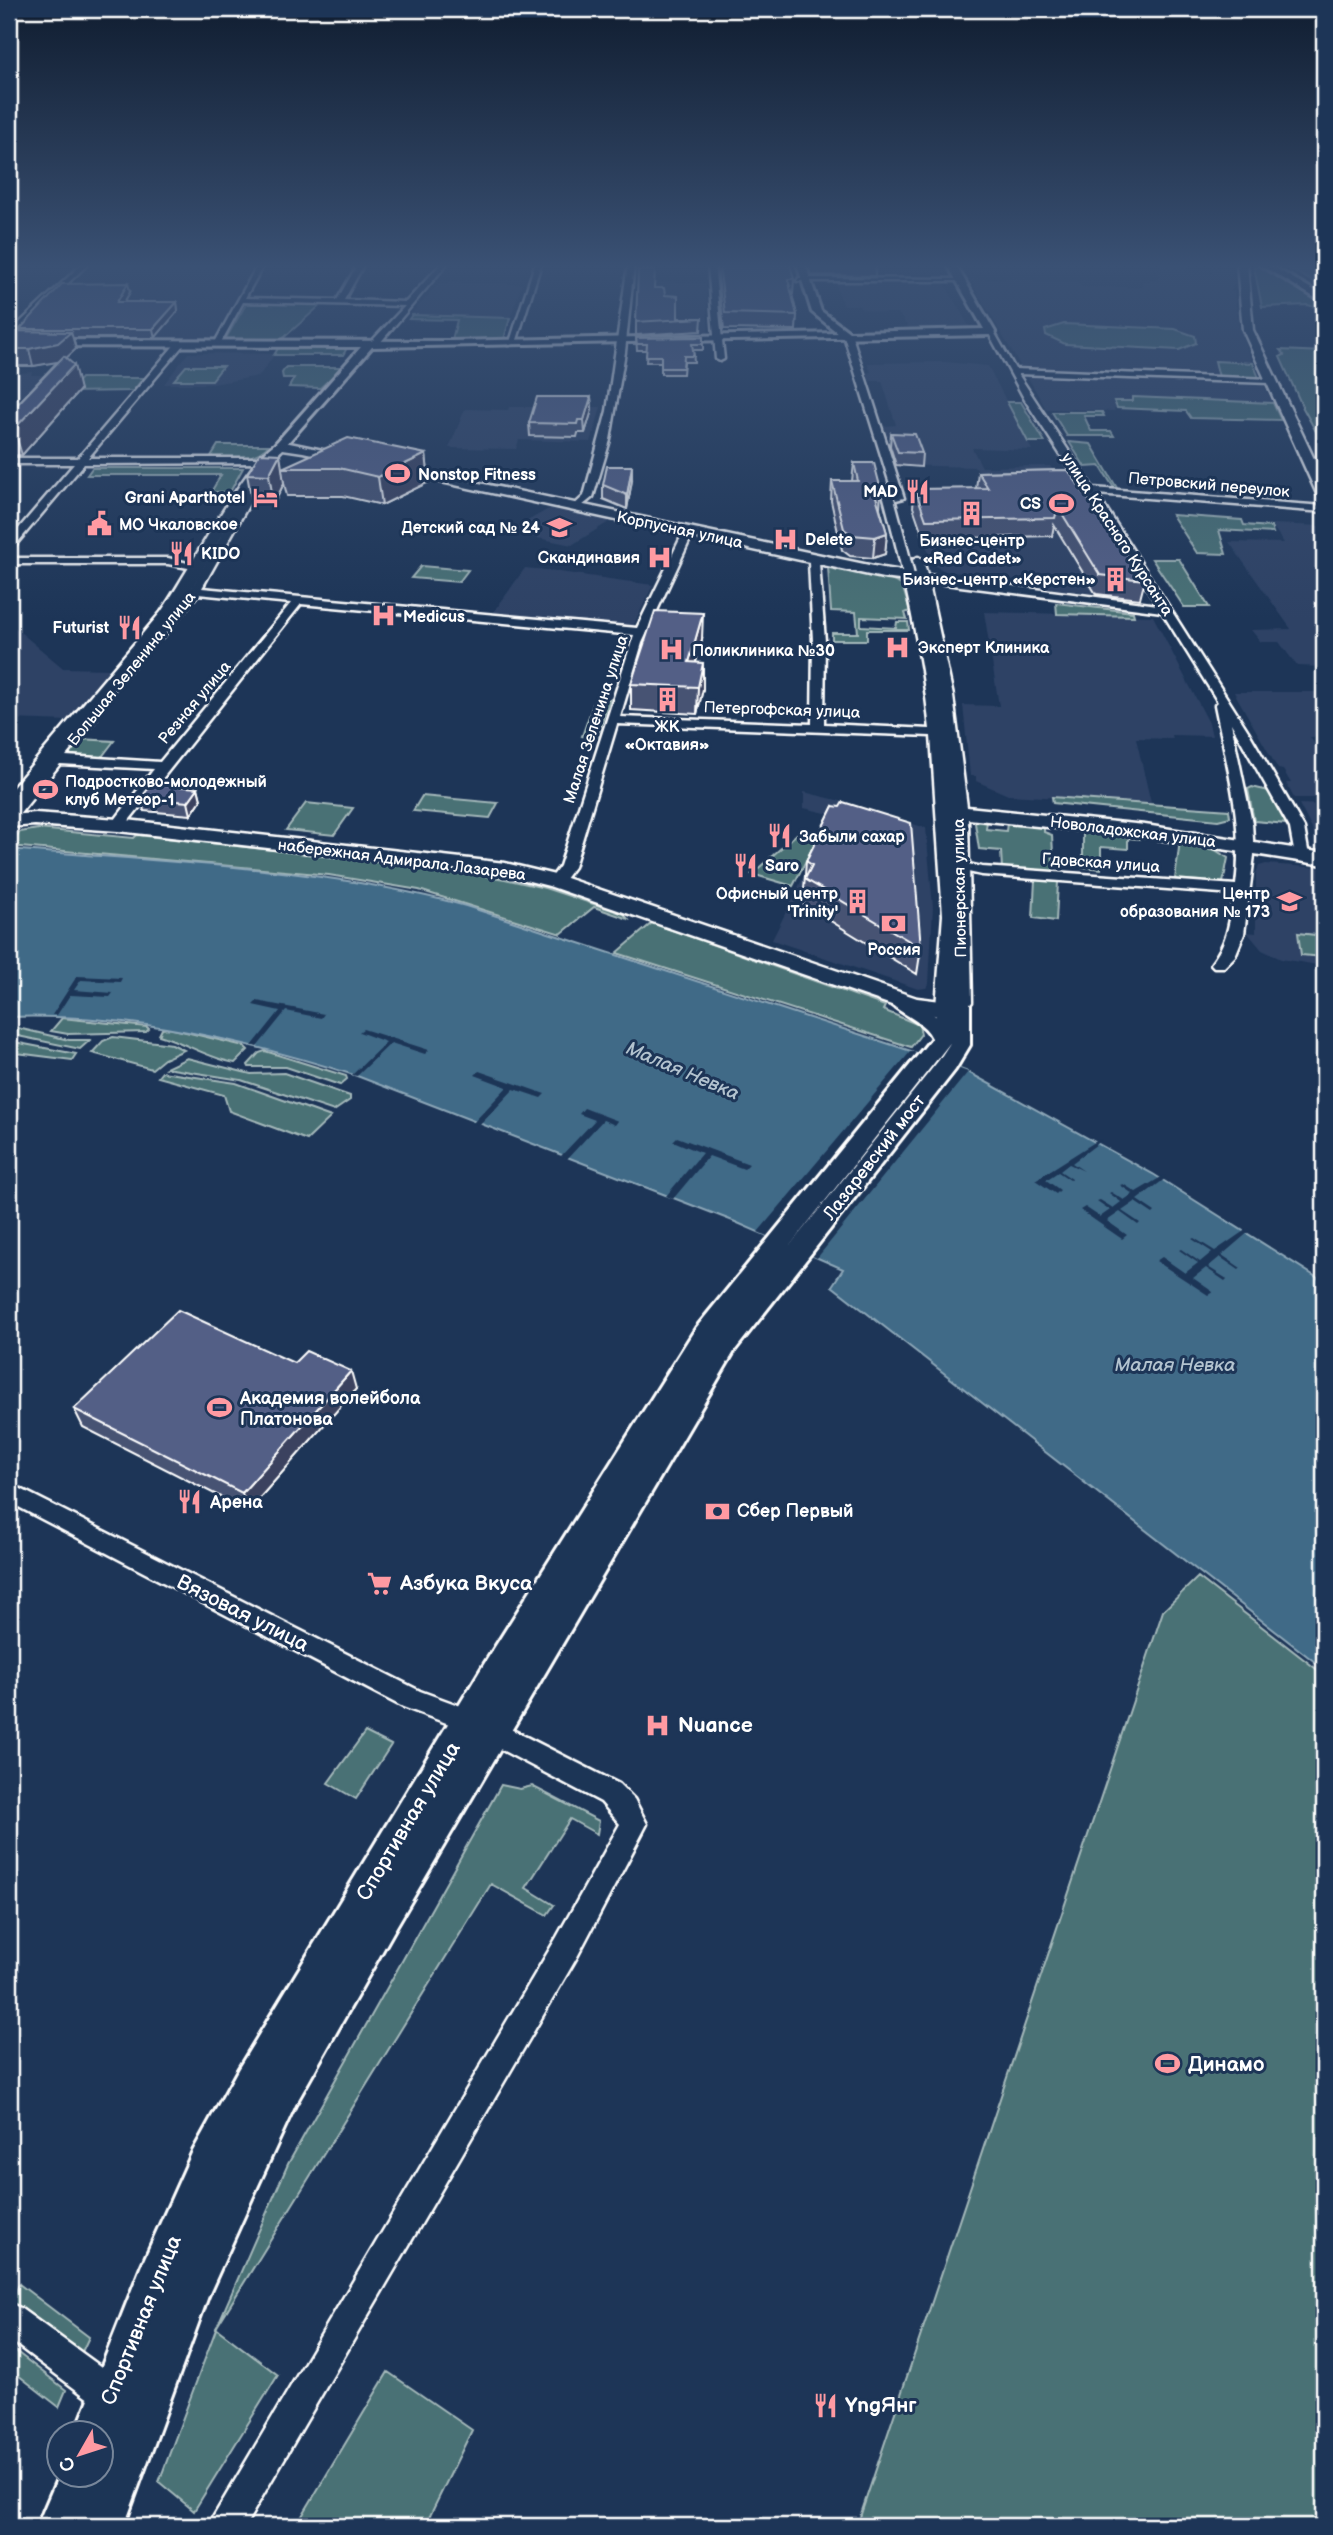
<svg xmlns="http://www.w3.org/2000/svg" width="1333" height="2535" viewBox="0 0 1333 2535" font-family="'Balsamiq Sans',sans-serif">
<rect width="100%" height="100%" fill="#1d3557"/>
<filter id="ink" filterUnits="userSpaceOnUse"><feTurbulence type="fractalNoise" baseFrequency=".0143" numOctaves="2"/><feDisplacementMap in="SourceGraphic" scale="14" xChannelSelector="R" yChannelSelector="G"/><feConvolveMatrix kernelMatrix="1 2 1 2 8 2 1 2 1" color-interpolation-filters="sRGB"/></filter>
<g filter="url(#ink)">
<path fill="#2d4265" d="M93 264H257L214 341H17Z
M1162 264H1187L1186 270 1182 272 1212 274V266L1232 269 1235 282 1231 291 1234 292 1239 326 1253 363 1215 361 1219 377 1021 367 970 280 1016 278 1037 281H1077L1082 287H1144L1141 281H1158Z
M637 282 706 283 709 338H634Z
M439 283 522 284 510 319 409 316Z
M835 283H944L971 329 910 330 898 313H880L860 308 858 305H843Z
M188 353 275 354 259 376 213 384H164Z
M945 362 988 366 1032 450 972 448 982 467 1050 466 1140 599 1023 585 1024 581 945 571 933 565 913 507 988 490 976 467 895 465 888 446 915 447 887 436 884 426 896 425 882 381H870L867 373 871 372 867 363Z
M32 372 31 375H46L25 394 9 401V374Z
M1026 374 1263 383 1281 420 1191 418 1186 411 1114 408 1115 411 1046 409Z
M509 407H601L591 442 519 440 516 449 449 448 465 409 508 410Z
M552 507 612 520 572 545 508 532Z
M1271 524 1324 526V667L1297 666 1279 642H1261L1251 630 1291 629 1229 542 1284 543Z
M525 568 545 570 653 585 632 629 491 616Z
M984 612 1153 616 1209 723 1212 736 1172 735 1173 739 1136 738 1151 803 1008 795 976 781V776H970L963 705 999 706Z
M13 626 63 668 111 669 70 721 9 719V627Z
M1234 692H1324V737H1310L1324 758V798H1294L1286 783H1291L1283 770 1278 769Z
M804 792 837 800 926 828 933 907 929 984 926 988 918 989 772 940 834 815 804 808Z
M1299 804 1324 805V840L1319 839 1314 833Z
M1266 864 1324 868V966L1281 959 1262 950 1247 932 1256 933V873L1259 866Z"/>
<path fill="#4a7174" stroke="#a4b8ba" stroke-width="2" d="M1254 267H1262L1324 304V310L1308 305 1262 307Z
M248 301 323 303 280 341 225 340Z
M412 315 510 318 504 339 452 340 457 320 409 319Z
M1064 324 1175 329 1195 336 1196 343 1179 350 1065 344 1046 335 1045 330Z
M280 345 342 347 347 348 343 355H274Z
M1280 350 1324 352V446L1303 408 1280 357 1284 355Z
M1215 361 1253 363 1259 378 1219 377Z
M186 366H223L212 380H174Z
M286 367H343L320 388 289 387 294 378H283L282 373Z
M81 378H143L133 391 69 392Z
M1133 397 1273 403 1281 420 1191 418 1186 411 1117 408 1114 401H1133Z
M1007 402H1021L1045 442H1028Z
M1052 412H1102L1104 416H1084L1091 431H1111L1114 436H1067Z
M1069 442 1091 444 1117 488H1114L1100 466 1085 467Z
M218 445H269C255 462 231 458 210 458Z
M92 468H243L230 492H211L221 475H87Z
M1172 515 1242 520 1244 525 1271 527 1273 533 1219 530 1226 554 1197 553Z
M1152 559H1179L1209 607H1184Z
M421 566 468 570 459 582 411 578Z
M828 567 886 578 902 585 910 611 905 613 907 619 861 617V626L896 628 897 622H908L909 630H867V640H832V633H858L856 612 831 611Z
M1056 603 1133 612 1134 616 1057 614Z
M602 699H610L597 737 582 736 594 702Z
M79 739 114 741 101 758 66 756Z
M1252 787 1269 791 1287 824 1254 821 1248 789Z
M422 796 498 803 490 818 413 811Z
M1052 797 1229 810 1230 817 1218 820 1053 803Z
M306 803 353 808 334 835 286 830Z
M979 820 987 821 986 829 1006 831 1007 823 1044 827V832L1052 835 1054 872 1002 869 1001 851 979 849 975 823Z
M38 829 134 838 137 835 430 867 505 879 545 888 624 914 628 919 594 907 561 934 419 890 329 875 9 846 20 832Z
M799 832 818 837 793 886 752 874Z
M1083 832 1139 837V839L1128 838V849L1101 847V869L1083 867Z
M1180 840 1212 848 1228 858 1223 883 1175 879Z
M1035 880 1058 882 1056 921 1033 918Z
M652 923 885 1006 883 1010 919 1025 921 1034 911 1047 617 953Z
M1298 933 1324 936V957L1301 955Z
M62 1018 147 1027 149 1029 146 1032 68 1034 51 1031Z
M9 1026 69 1040H90L80 1049 18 1036 9 1037Z
M169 1028 244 1046 248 1050 235 1063C208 1058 186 1043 159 1035L162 1029Z
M113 1037 172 1044 184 1050 164 1059 152 1069 92 1053 103 1041Z
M14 1042 76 1054 72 1060 9 1052V1043Z
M265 1051 346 1076 347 1079 340 1085 286 1067H249L248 1065 259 1053Z
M187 1058 251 1074 284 1073 350 1096V1100L334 1111 241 1080 166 1068Z
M162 1072 236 1083 331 1117 307 1140 229 1111 224 1095 158 1077Z
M1198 1577 1324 1675V2526H857L1163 1611Z
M365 1732 391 1745 356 1799 328 1783Z
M501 1785 520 1789 532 1786 599 1821 597 1834 570 1819 526 1888 554 1905 547 1915 491 1884 216 2328 278 2375 194 2511 159 2482 216 2329 288 2164Z
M19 2284 89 2337 81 2354 15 2307 12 2301Z
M9 2346 66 2390 59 2407 9 2368Z
M388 2372 472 2430 425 2526H296Z"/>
<path fill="#406a87" stroke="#8ca6b7" stroke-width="2" d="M1282 264H1321L1324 267V288Z
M9 849C160 862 319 866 466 906L911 1051 968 1072 1153 1174 1324 1282V1669L832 1286 843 1269 733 1221 357 1076C244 1040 128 1013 9 1017Z"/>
<path fill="#1d3557" d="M77 976 122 978 120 982 81 980 74 990 113 993 110 997 70 995 57 1015H52Z
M257 1001 324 1014 321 1018 286 1011 257 1047 254 1046H252L280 1011 253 1005Z
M363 1029 429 1050 425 1054 391 1043 357 1076 352 1075 386 1042 359 1032Z
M911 1051 968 1072 817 1258 758 1232Z
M479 1071 545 1094 541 1098 514 1089 480 1125 473 1123 507 1087 475 1075Z
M584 1108 618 1121 615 1125 603 1120 567 1159 561 1156 595 1120 579 1114Z
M677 1137 749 1164 744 1169 709 1156 673 1199 666 1196 702 1153 673 1141Z
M1098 1140 1101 1141 1072 1163 1084 1171 1069 1164 1060 1171 1072 1179 1070 1180 1058 1172 1046 1180 1060 1190 1056 1194 1035 1180Z
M1163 1176 1166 1178 1137 1200 1155 1212 1153 1214 1135 1202 1122 1211 1140 1223 1138 1225 1120 1212 1107 1221 1127 1235 1122 1239 1080 1210 1085 1207 1100 1217 1110 1210 1097 1201 1100 1200 1113 1208 1121 1202 1109 1193 1111 1192 1124 1200 1133 1194 1120 1185 1123 1184 1136 1192Z
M1247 1229 1250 1231 1222 1255 1241 1268 1239 1270 1220 1257 1208 1267 1227 1279 1225 1281 1206 1268 1193 1278 1213 1292 1208 1295 1156 1261 1162 1257 1185 1273 1198 1263 1179 1250 1181 1249 1200 1262 1212 1252 1192 1239 1194 1238 1215 1251Z"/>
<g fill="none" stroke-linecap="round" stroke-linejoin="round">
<defs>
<path id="minor" d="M82 264H88L9 339V333Z
M258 264H264L245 298 337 300 358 264H364L344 300 406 302 441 264H447L379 344 369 346 365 344 373 340 405 306 243 302 220 344 213 346Z
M535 264H541L516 343 509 345Z
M628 264H634L625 352 610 440 593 497 577 510 572 507 584 496 607 411Z
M708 264H714L724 359 720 361 716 359Z
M799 278 961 279 964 281H797Z
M987 330H993L1015 369 1270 379 1274 381 1270 383 1018 374 1093 488 1324 506V512L1097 494 1248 731 1304 828 1309 856 1302 860 1295 856 1290 828 1231 723 1252 823 1254 855 1244 934 1235 956 1224 967H1214L1211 964C1228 942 1230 921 1234 894L982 875 954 869 957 915 950 1034 942 1039 936 1038 934 1034 943 915 931 736 617 724 574 867 561 884H551L549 881 560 866 634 635 301 604 123 828 118 829 111 825 154 769 60 764 14 821 9 822V810L48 763 43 759 44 756 53 755 86 716 90 715 96 719 66 756 160 762 291 603 198 594 162 638 152 636 187 593 182 592V588L192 587 258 470 263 467 268 470 202 588 637 628 684 531 689 528 694 531 642 643 620 717 812 724 813 641 809 562 817 556 822 559 819 563 825 641 824 724 930 729C921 647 903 569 882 490L890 484 844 336 848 334 852 336 904 498 896 500 892 491C914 570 933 648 943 729L953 733 944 737 953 864 959 862 982 867 1236 885C1244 824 1227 765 1215 705L1218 702 1162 612 922 581 917 578 913 560 918 557 923 560 927 575 1158 605 1025 400Z
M177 342 184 344 88 458H262L265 459V463L84 464 13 548 9 549V540L74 464H9V458H78Z
M9 558H168L203 567 198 570 168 564H9Z
M9 1483 420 1691 477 1712 619 1784 634 1799 647 1824 577 1957 245 2526H208L557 1937 620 1824 601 1802 460 1728 403 1707 9 1502Z
M9 2303 20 2308 126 2385 131 2397 126 2409 114 2414 102 2409 9 2339Z"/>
<path id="tertiary" d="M797 264H805L821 311 849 332 984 329 947 264H955L995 332 990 335 372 347 284 447H276V443L361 347 9 346V340L451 341 838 333 812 312Z
M1259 264H1268L1324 296V303Z
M897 993 930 1011 950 1030V1002L953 998H967L970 1002V1045L955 1070 735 1350 397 1925 295 2105 254 2194 208 2296 124 2526H37L60 2472V2476H102L108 2450 102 2453V2434H75L141 2267 192 2153 239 2068 483 1666 696 1328 932 1038C923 1019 899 1015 887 999L890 995ZM950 1043 939 1060 788 1248 949 1044Z"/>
<path id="secondary" d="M1237 264H1247L1253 330 1324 480V498L1317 494 1243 330Z
M280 441 883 568 927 575 953 696 967 807 1145 825 1324 853V865L1145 837 968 819 972 1002C959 1021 924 1015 906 1010L549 886 505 875 118 831 35 825 9 827V815L35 813 118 819 505 863 563 877 917 998 941 1001 949 998C951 921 952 844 944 768 938 705 924 644 915 582L883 578 303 452 283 449C237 493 210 565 173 618L16 808 9 810V792L161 612C185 579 251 451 280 441Z"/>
</defs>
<use href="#minor" stroke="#fff" stroke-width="5"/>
<use href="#tertiary" stroke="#fff" stroke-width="6"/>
<use href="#secondary" stroke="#fff" stroke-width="5"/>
<use href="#minor" fill="#1d3557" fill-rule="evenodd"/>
<use href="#tertiary" fill="#1d3557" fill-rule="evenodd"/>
<use href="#secondary" fill="#1d3557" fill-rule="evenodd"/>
</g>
<path fill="#475273" stroke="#fff" stroke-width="2" d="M719 264 794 279 793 294H792L797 315 796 330 724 329 718 276Z
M807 264H876L875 276 811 275Z
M655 288 665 295 678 318H702L701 331 636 335V322Z
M130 292 124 302H177L178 311 155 338H73L76 349 66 358 80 390 22 455 9 456V413L58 361 33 366H9V331H21L20 329Z
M703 337V350H693L694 362H684L683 374H661V362H646L647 350H637L636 338Z
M591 397 592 410 585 433H578L577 437 530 436 529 423Z
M891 433 922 453 921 467 896 465 890 446Z
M426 454 429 482 382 505 343 496H287L284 483 274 504 252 502 247 474 282 468Z
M854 463 881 490 880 508 887 533 885 554 873 558 850 556 842 550 831 501 832 481H852Z
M1068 470 1145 580 1140 599 1096 594 1054 525 1052 536 924 539 913 507 915 489H976L978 472Z
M632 480 627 509 603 499V485Z
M702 639 696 662 703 689 697 714 631 710V684Z
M198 788 201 800 191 815 144 811 141 798Z
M833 806 921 948 917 974 803 904 806 861Z
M294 1363 356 1389 248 1511 83 1427 74 1409Z"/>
<path fill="#3a425e" stroke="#fff" stroke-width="2" d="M128 283 130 292 119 311 117 302Z
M177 302 178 311 155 338 153 329Z
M71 332 76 349 63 361 33 366 29 349Z
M74 365 80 390 22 455 14 429Z
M591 397 592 410 585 433 584 420Z
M280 454 284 483 274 504 269 475Z
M426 454 429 482 382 505 378 477Z
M632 466V480L627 509V495Z
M887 533 885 554 873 558 875 537Z
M703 613 702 639 689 688V662Z
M703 663V689L697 714 698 687Z
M198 788 201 800 191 815 188 802Z
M351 1371 356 1389 248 1511 242 1493Z"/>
<path fill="#535f86" stroke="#fff" stroke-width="2" d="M719 264H790L794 279H788L797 315 725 313Z
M638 270H655L654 288H664L665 295 678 296V318H702L636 322Z
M128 283 117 302H177L153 329H20L62 284Z
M9 331 71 332 58 343 29 349H9Z
M703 337V344H692L694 356H684L683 368H661V356H646L647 344H637L636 338Z
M64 356 74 365 14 429H9V413Z
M537 397H591L584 420H578L577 424 529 423Z
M891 433 915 434 922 453 898 452Z
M348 438 426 454 378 477 339 468H282Z
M260 453 280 454 269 475 247 474Z
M854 463H874L881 490H874L887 533 875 537 852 535 844 529 832 481H858Z
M607 466H632L627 495 603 485Z
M1068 470 1145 580 1100 575 1058 507 1055 518 926 520 915 489 988 488 978 472Z
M655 611 703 613 689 662 703 663 698 687 631 684Z
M152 784 198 788 188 802 141 798Z
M843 802 911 823 921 948 805 879 812 865 806 861 833 806 840 807Z
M178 1310 294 1363 306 1351 351 1371 242 1493 74 1409Z"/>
</g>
<linearGradient id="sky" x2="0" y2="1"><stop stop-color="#101d30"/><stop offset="0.43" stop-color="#3a5174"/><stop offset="1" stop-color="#3a5174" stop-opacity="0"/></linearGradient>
<rect width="1333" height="619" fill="url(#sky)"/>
<defs>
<symbol id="stadium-bare" viewBox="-9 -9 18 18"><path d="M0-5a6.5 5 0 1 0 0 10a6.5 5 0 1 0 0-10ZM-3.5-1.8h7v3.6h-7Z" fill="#ff9aa2" stroke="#1d3557" stroke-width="2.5" paint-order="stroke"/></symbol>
<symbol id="restaurant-bare" viewBox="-9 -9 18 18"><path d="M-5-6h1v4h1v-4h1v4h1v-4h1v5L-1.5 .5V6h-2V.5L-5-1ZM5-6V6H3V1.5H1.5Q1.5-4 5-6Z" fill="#ff9aa2" stroke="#1d3557" stroke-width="2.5" paint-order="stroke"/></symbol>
<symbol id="hotel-bare" viewBox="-9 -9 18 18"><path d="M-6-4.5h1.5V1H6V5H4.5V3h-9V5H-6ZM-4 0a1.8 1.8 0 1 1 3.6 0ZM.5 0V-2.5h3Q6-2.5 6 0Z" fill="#ff9aa2" stroke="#1d3557" stroke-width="2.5" paint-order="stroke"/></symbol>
<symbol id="building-bare" viewBox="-9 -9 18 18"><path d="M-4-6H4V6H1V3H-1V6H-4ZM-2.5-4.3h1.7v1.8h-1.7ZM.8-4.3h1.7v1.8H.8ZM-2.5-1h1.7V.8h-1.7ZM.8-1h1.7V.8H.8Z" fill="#ff9aa2" stroke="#1d3557" stroke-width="2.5" paint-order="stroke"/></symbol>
<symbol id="civic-bare" viewBox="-9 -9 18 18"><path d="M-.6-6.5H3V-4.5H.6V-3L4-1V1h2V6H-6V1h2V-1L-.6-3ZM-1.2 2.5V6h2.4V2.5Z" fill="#ff9aa2" stroke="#1d3557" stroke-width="2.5" paint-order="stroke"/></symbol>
<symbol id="school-bare" viewBox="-9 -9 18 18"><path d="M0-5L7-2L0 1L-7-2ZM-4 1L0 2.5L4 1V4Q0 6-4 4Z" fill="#ff9aa2" stroke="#1d3557" stroke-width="2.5" paint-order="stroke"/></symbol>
<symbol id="hospital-bare" viewBox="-9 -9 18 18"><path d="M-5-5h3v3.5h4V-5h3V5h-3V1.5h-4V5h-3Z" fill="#ff9aa2" stroke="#1d3557" stroke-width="2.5" paint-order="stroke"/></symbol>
<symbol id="bank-bare" viewBox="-9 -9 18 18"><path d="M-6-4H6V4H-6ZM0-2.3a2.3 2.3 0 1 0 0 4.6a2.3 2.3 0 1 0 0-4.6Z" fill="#ff9aa2" stroke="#1d3557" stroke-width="2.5" paint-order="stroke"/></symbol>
<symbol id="supermarket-bare" viewBox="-9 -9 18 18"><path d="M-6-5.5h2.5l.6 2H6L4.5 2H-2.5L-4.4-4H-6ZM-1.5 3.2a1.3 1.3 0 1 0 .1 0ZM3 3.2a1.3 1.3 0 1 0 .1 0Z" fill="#ff9aa2" stroke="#1d3557" stroke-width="2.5" paint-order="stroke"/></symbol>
</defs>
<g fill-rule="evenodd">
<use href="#stadium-bare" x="380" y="456" width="35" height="35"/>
<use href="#restaurant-bare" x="900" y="474" width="35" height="35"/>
<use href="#hotel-bare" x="248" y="480" width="35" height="35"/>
<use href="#stadium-bare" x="1044" y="486" width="35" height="35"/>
<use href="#building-bare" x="954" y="496" width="35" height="35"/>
<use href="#civic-bare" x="82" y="506" width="35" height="35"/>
<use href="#school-bare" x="542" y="510" width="35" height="35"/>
<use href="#hospital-bare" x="768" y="522" width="35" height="35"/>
<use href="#restaurant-bare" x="164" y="536" width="35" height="35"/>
<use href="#hospital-bare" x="642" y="540" width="35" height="35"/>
<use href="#building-bare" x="1098" y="562" width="35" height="35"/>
<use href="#hospital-bare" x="366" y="598" width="35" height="35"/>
<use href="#restaurant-bare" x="112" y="610" width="35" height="35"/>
<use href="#hospital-bare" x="880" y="630" width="35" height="35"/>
<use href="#hospital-bare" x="654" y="632" width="35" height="35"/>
<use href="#building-bare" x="650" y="682" width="35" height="35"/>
<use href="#stadium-bare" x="28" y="772" width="35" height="35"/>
<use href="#restaurant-bare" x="762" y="818" width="35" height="35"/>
<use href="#restaurant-bare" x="728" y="848" width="35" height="35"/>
<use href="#building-bare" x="840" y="884" width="35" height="35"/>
<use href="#school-bare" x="1272" y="884" width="35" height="35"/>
<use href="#bank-bare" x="876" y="906" width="35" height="35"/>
<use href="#stadium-bare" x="202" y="1390" width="35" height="35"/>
<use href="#restaurant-bare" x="172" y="1484" width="35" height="35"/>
<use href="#bank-bare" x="700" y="1494" width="35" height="35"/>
<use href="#supermarket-bare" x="362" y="1566" width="35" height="35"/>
<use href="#hospital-bare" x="640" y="1708" width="35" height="35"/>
<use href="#stadium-bare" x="1150" y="2046" width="35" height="35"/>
<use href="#restaurant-bare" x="808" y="2388" width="35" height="35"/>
</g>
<g text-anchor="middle" stroke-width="6" stroke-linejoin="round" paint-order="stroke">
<g font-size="16" font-weight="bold" fill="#fff" stroke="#1d3557" text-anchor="start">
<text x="418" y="480">Nonstop Fitness</text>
<text x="898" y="497" text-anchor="end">MAD</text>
<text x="245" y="503" text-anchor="end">Grani Aparthotel</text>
<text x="1041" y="509" text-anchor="end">CS</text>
<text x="119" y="530">МО Чкаловское</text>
<text x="540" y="533" text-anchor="end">Детский сад № 24</text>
<text x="805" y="545">Delete</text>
<text x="972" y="546" text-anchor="middle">Бизнес-центр<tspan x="972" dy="18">«Red Cadet»</tspan></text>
<text x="201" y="559">KIDO</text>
<text x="640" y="563" text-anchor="end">Скандинавия</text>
<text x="1096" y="585" text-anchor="end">Бизнес-центр «Керстен»</text>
<text x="403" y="622">Medicus</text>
<text x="109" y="633" text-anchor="end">Futurist</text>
<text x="918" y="653">Эксперт Клиника</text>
<text x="692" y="656">Поликлиника №30</text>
<text x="667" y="732" text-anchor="middle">ЖК<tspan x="667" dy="18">«Октавия»</tspan></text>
<text x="65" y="787">Подростково-молодежный<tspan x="65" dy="18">клуб Метеор-1</tspan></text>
<text x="799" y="842">Забыли сахар</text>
<text x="765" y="871">Saro</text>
<text x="838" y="899" text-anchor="end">Офисный центр<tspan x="838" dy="18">'Trinity'</tspan></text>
<text x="1270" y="899" text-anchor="end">Центр<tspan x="1270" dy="18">образования № 173</tspan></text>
<text x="894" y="955" text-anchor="middle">Россия</text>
</g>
<g font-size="16" fill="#fff" stroke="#1d3557">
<text transform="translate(1209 484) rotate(5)" y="6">Петровский переулок</text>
<text transform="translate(680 529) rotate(12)" y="6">Корпусная улица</text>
<text transform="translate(1118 534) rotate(57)" y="6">улица Красного Курсанта</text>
<text transform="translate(131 668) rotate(-51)" y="6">Большая Зеленина улица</text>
<text transform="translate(194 702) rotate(-50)" y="6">Резная улица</text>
<text transform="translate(782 709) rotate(2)" y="6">Петергофская улица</text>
<text transform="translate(595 719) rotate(-72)" y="6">Малая Зеленина улица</text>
<text transform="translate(1133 831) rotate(7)" y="6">Новоладожская улица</text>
<text transform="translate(402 859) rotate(7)" y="6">набережная Адмирала Лазарева</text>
<text transform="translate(1101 862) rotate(4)" y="6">Гдовская улица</text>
<text transform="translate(959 888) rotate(-91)" y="6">Пионерская улица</text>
</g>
<g font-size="18" fill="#fff" stroke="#1d3557">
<text transform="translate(874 1157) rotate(-52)" y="6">Лазаревский мост</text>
</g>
<g font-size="18" font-weight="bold" fill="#fff" stroke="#1d3557" text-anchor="start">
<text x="240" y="1404">Академия волейбола<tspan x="240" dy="21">Платонова</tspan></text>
<text x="210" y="1508">Арена</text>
<text x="737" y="1517">Сбер Первый</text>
</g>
<g font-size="19" font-style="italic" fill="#b3c3cf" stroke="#1d3557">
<text transform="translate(683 1070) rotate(23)" y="7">Малая Невка</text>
<text x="1175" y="1371">Малая Невка</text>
</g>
<g font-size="21" font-weight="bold" fill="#fff" stroke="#1d3557" text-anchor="start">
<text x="400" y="1590">Азбука Вкуса</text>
<text x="678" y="1732">Nuance</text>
<text x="1188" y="2071">Динамо</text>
<text x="845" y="2412">YngЯнг</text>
</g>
<g font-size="21" fill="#fff" stroke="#1d3557">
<text transform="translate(243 1613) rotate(27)" y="7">Вязовая улица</text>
<text transform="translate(408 1821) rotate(-59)" y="7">Спортивная улица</text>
<text transform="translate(141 2320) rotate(-68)" y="7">Спортивная улица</text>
</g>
</g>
<rect width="1333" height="2535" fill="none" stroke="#1d3557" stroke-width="35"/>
<rect x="18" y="18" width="1298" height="2500" fill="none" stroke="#fff" stroke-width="2.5" filter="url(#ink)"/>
<g transform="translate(80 2454) rotate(231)"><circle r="33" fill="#1d3557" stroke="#77869a" stroke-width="2"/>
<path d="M0-5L12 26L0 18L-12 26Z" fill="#ff9aa2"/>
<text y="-10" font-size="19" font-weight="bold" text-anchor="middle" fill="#ffffff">С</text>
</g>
</svg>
